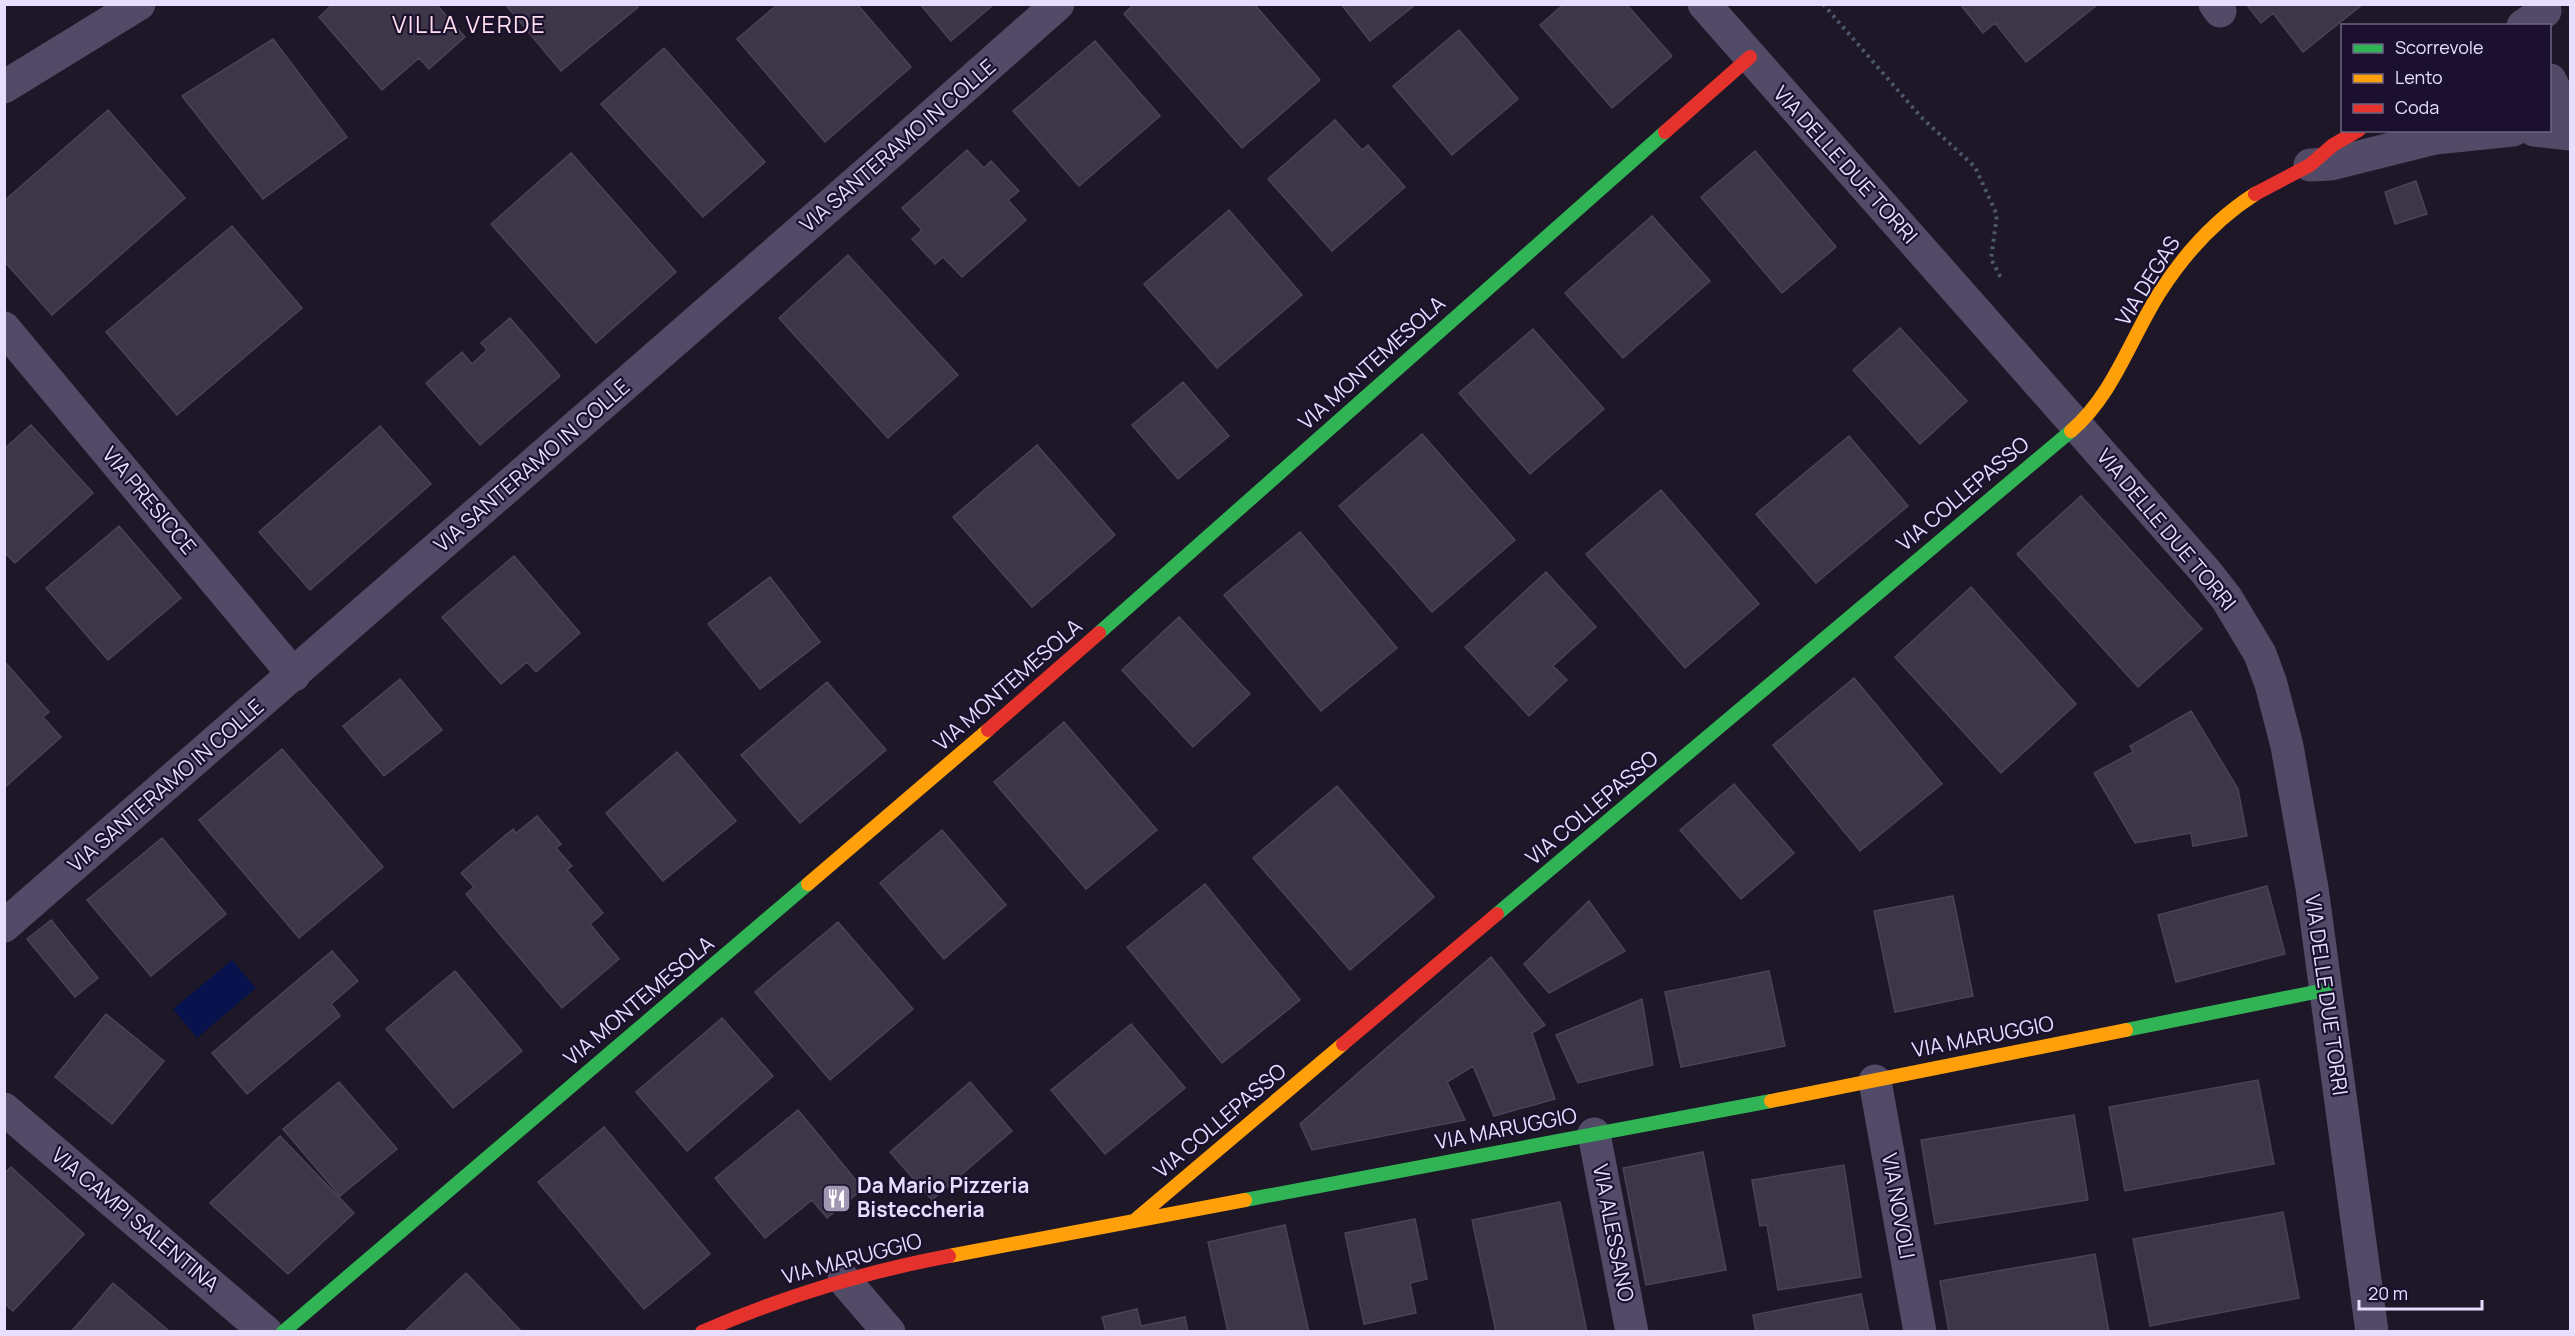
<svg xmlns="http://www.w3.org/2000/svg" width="2575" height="1336" viewBox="0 0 2575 1336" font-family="Manrope,sans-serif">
<rect width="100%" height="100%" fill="#1d1727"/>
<path fill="#08134d" d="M232 960 256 988 197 1038 173 1009Z"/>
<path fill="#3d3648" stroke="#4b425a" stroke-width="1.5" d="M333 4H436L465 37 429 69 419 58 382 90 319 17Z
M505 4H636L638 7 561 71Z
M778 4H857L911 67 825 142 737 39Z
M920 4H994L951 41Z
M1134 4H1254L1320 80 1242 148 1124 14Z
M1341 4H1416L1370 41Z
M1564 4H1626L1672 56 1612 108 1540 25Z
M1960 4H2098L2026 62 1995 23 1983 33Z
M2246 4H2363L2303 52 2273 13 2261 23Z
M1459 30 1518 99 1452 155 1393 86Z
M273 39 347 137 263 199 182 96Z
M1095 41 1160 116 1079 186 1013 111Z
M664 48 765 162 703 217 601 104Z
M108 110 185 198 52 315 4 261V201Z
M1335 120 1362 150 1368 145 1405 187 1332 251 1268 179Z
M967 150 984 168 991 161 1019 191 1008 200 1026 220 962 277 943 257 935 264 912 239 922 230 902 208Z
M1755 151 1836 247 1782 293 1701 197Z
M571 153 676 272 596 343 491 224Z
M2416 181 2427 214 2395 224 2385 192Z
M1229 210 1302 295 1217 368 1144 284Z
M1652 216 1710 281 1623 358 1565 293Z
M232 226 302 308 177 415 106 332Z
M848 255 958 375 888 438 779 318Z
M510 318 560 376 480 445 426 383 462 352 472 364 487 350 481 343Z
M1900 328 1967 401 1920 444 1853 370Z
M1533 329 1604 409 1530 474 1459 393Z
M1183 382 1229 436 1178 479 1132 425Z
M31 425 93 493 15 563 4 552V449Z
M380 426 431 484 310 590 259 532Z
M1422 434 1515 540 1432 612 1339 506Z
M1849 436 1908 506 1816 583 1756 514Z
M1037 445 1115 535 1032 607 953 517Z
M1661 490 1759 604 1685 668 1586 554Z
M2081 496 2202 629 2138 687 2017 554Z
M119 526 181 598 108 660 46 588Z
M1300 532 1397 648 1321 711 1224 595Z
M514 556 580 633 536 672 527 662 501 684 442 617Z
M1546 572 1596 627 1553 666 1567 680 1529 716 1465 647Z
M770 577 820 642 760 689 708 624Z
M1971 587 2076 704 2001 773 1895 657Z
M1179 617 1250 694 1193 747 1122 670Z
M4 661 49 712 43 717 61 737 4 788Z
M1854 678 1942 784 1860 851 1773 745Z
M400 679 442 730 384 776 343 726Z
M827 682 886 750 800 823 741 755Z
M2191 711 2238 789 2247 836 2193 846 2191 833 2135 843 2094 773 2133 752 2130 746Z
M1064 722 1157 830 1086 889 994 782Z
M282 749 383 867 299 938 199 820Z
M677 752 736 821 663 881 606 813Z
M1734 784 1794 853 1741 899 1680 830Z
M1337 786 1434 897 1350 970 1253 858Z
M537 816 561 844 556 848 572 866 567 870 603 913 590 924 619 959 562 1008 466 894 474 887 461 873 513 829 516 833Z
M942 830 1006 905 944 959 880 883Z
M162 838 226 914 151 976 87 900Z
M1205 884 1300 1000 1222 1063 1127 947Z
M2267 886 2285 954 2176 982 2158 915Z
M1953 896 1973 996 1895 1012 1874 911Z
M1589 901 1625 951 1549 993 1524 964Z
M51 920 98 978 75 997 27 939Z
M838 922 913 1009 830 1080 755 992Z
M332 951 358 981 331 1004 340 1016 247 1094 212 1053Z
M1491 957 1545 1025 1532 1033 1555 1099 1494 1116 1473 1066 1447 1082 1465 1120 1312 1150 1300 1124Z
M455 971 522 1051 453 1108 386 1029Z
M1769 971 1785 1046 1681 1067 1665 992Z
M1642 999 1653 1065 1578 1083 1556 1035Z
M106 1014 164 1061 112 1124 55 1077Z
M722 1018 773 1076 687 1151 636 1092Z
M1131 1024 1185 1088 1105 1154 1051 1090Z
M2258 1080 2274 1164 2125 1191 2109 1107Z
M339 1082 397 1149 340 1196 283 1129Z
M970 1082 1012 1131 932 1200 890 1152Z
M798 1110 863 1189 827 1218 812 1200 765 1238 715 1178Z
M2074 1115 2088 1200 1935 1224 1921 1140Z
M604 1127 710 1254 644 1309 538 1182Z
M280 1136 354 1213 288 1274 210 1203Z
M1703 1152 1726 1270 1646 1285 1623 1168Z
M1844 1165 1861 1277 1778 1290 1767 1225 1760 1226 1752 1180Z
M11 1167 84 1234 13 1311 4 1303V1174Z
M1560 1202 1587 1332H1496L1472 1220Z
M2283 1212 2299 1298 2150 1326 2133 1239Z
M1415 1219 1427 1279 1410 1283 1416 1313 1364 1324 1345 1233Z
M1285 1225 1309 1332H1228L1208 1242Z
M2095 1254 2109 1332H1949L1940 1281Z
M466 1273 522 1332H404Z
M113 1283 170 1332H71Z
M1861 1294 1869 1332H1756L1753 1315Z
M1137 1309 1141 1326 1185 1317 1188 1332H1106L1102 1317Z"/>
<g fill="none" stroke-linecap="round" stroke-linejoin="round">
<path stroke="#4d576b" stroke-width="4" stroke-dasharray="3 4.5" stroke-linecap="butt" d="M1823 4 1921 117 1975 167 1997 215 1991 259 2002 280"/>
<path stroke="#524b68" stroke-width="33" d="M1704 4 2206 572 2227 599 2260 654 2271 684 2287 746 2312 888 2372 1332
M2215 4 2220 11
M2523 26 2545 11
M2550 80 2560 100 2570 112
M4 87 139 4
M2534 130 2570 134
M2310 165 2331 164 2435 138 2513 130
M4 328 294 675
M4 926 875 166 1058 4
M1875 1081 1920 1332
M4 1109 266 1332
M1594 1134 1632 1332
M844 1280 889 1332"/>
<path stroke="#30b455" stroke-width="14" d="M1099 633 1665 132
M1497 914 2071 431
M2126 1030 2325 990
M1245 1200 1771 1101
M283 1332 808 884"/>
<path stroke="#ff9f0a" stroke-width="14" d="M2071 431C2114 394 2130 339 2160 292 2185 253 2216 219 2255 194
M808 884 988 730
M1771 1101 2126 1030
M1135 1220 1343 1044
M949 1256 1245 1200"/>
<path stroke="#e5322d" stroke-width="14" d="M1665 132 1750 57
M2255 194 2310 165 2333 145 2359 130
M988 730 1099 633
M1343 1044 1497 914
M702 1332C782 1297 864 1272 949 1256"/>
</g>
<defs>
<symbol id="restaurant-square" viewBox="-11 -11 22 22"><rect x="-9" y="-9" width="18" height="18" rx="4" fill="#a098b3" stroke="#1b102e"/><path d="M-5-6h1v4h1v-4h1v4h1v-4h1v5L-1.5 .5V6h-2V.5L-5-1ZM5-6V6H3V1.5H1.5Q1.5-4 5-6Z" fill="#fff"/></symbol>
</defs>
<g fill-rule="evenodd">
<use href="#restaurant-square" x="820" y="1182" width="33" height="33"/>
</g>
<g text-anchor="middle" stroke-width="4.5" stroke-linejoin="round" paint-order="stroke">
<g font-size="21" fill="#e7ddff" stroke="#1b102e">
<text transform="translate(898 146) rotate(-41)" y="7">VIA SANTERAMO IN COLLE</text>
<text transform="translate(1845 165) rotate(48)" y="7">VIA DELLE DUE TORRI</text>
<text transform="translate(2148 281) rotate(-58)" y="7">VIA DEGAS</text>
<text transform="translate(1372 363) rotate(-42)" y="7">VIA MONTEMESOLA</text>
<text transform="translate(532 466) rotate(-41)" y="7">VIA SANTERAMO IN COLLE</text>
<text transform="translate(1963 494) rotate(-40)" y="7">VIA COLLEPASSO</text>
<text transform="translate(149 501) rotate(50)" y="7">VIA PRESICCE</text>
<text transform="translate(2166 530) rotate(50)" y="7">VIA DELLE DUE TORRI</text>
<text transform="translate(1008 685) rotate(-41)" y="7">VIA MONTEMESOLA</text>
<text transform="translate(166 786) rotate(-41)" y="7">VIA SANTERAMO IN COLLE</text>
<text transform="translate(1592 808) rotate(-40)" y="7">VIA COLLEPASSO</text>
<text transform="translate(2326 995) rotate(82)" y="7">VIA DELLE DUE TORRI</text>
<text transform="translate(639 1001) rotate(-40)" y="7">VIA MONTEMESOLA</text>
<text transform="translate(1983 1037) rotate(-11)" y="7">VIA MARUGGIO</text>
<text transform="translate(1220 1121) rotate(-40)" y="7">VIA COLLEPASSO</text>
<text transform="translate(1506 1129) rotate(-11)" y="7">VIA MARUGGIO</text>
<text transform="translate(1898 1206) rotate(80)" y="7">VIA NOVOLI</text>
<text transform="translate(135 1220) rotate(40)" y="7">VIA CAMPI SALENTINA</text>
<text transform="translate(1613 1233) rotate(79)" y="7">VIA ALESSANO</text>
<text transform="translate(852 1259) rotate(-15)" y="7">VIA MARUGGIO</text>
</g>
<g font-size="21" font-weight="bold" fill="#e7ddff" stroke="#1b102e" text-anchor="start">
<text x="857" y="1193">Da Mario Pizzeria<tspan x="857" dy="24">Bisteccheria</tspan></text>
</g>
<g font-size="24" letter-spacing="1.5" fill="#ffdfed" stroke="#1b102e">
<text x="469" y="33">VILLA VERDE</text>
</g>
</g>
<rect width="2575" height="1336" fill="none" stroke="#e7ddff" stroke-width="12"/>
<rect x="2341" y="24" width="210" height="108" fill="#1b102e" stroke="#6d6282" stroke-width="1.5"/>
<rect x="2353" y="44" width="30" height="9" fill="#30b455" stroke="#6d6282" stroke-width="1.5"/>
<text x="2395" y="54" font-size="18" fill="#e7ddff">Scorrevole</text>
<rect x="2353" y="74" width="30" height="9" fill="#ff9f0a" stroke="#6d6282" stroke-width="1.5"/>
<text x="2395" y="84" font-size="18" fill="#e7ddff">Lento</text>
<rect x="2353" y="104" width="30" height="9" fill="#e5322d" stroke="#6d6282" stroke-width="1.5"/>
<text x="2395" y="114" font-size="18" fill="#e7ddff">Coda</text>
<path d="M2359 1300v9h123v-9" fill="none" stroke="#e7ddff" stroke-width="3"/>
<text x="2368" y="1300" font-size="18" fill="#e7ddff" stroke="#1b102e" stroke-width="4.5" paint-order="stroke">20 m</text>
</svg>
